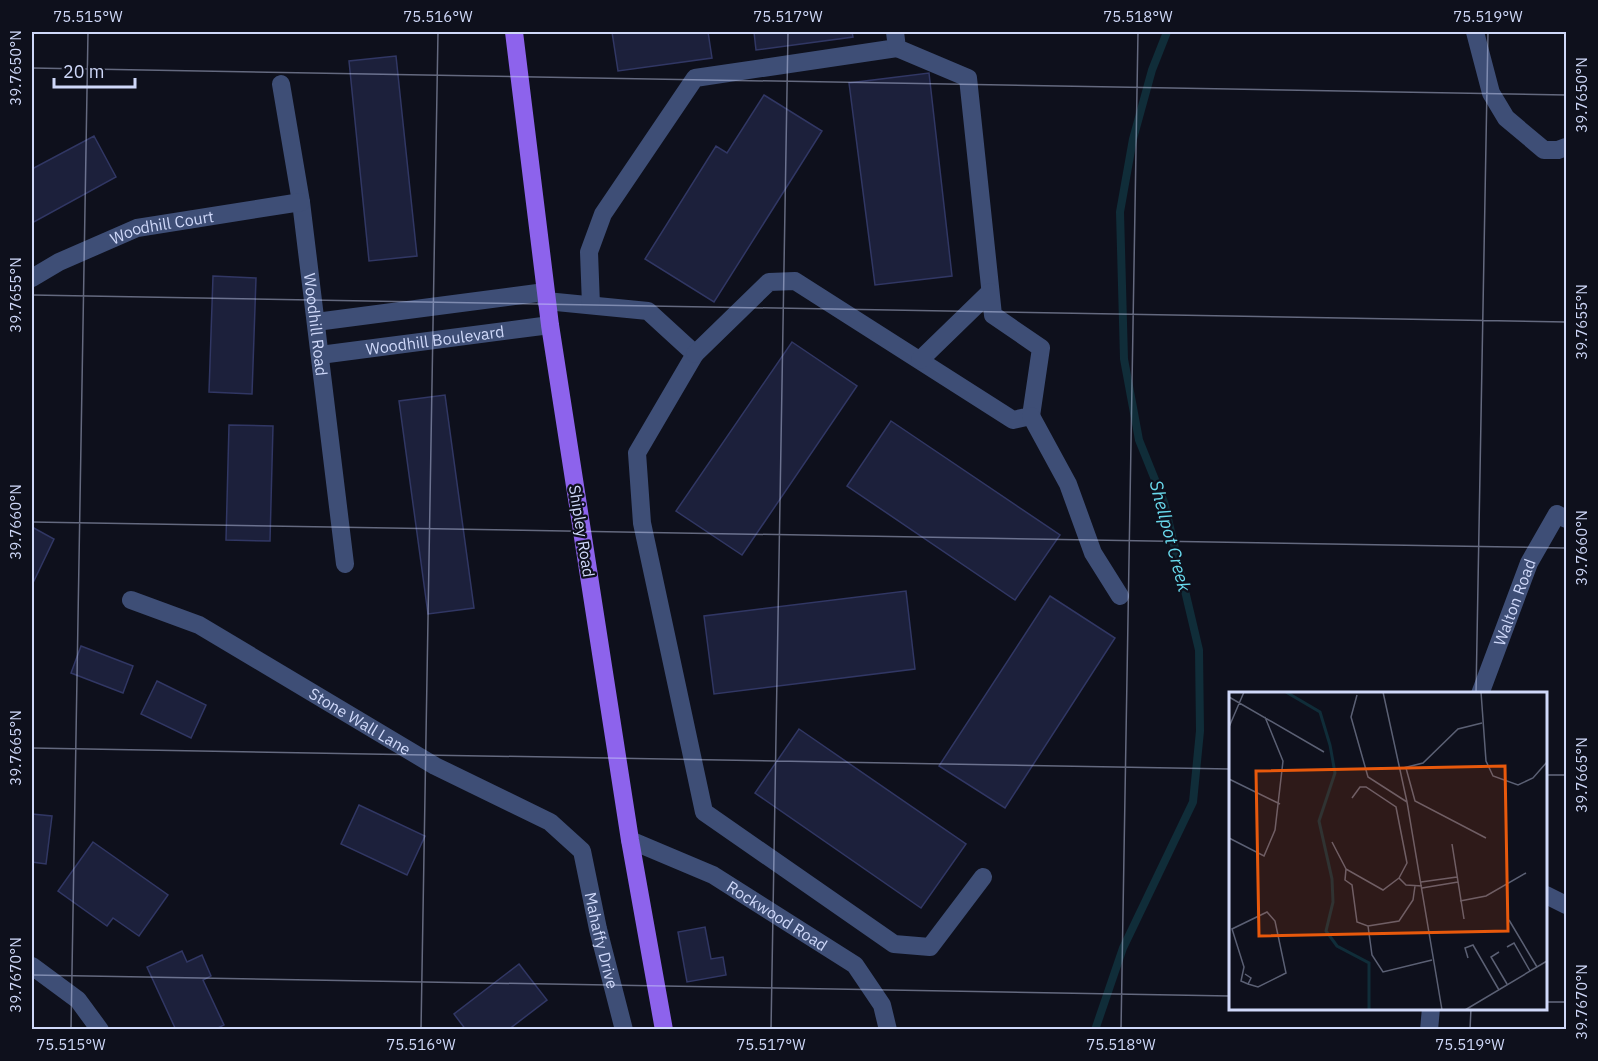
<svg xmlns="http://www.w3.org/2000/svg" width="1598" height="1061" viewBox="0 0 1598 1061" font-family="'IBM Plex Sans',sans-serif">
<rect width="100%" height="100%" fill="#0e101c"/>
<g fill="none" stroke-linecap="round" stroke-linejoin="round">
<path stroke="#102d39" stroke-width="8" d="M1095 1030 1123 948 1193 802 1200 731 1199 650 1164 502 1139 440 1124 359 1120 212 1133 139 1152 70 1167 32"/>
</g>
<path fill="#1c203b" stroke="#313764" stroke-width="1.5" d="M612 32H708L712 58 618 71Z
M754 32H852L853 37 756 50Z
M396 56 417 256 369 261 349 61Z
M929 73 952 276 875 285 849 83Z
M764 95 822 131 714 302 645 259 716 146 727 153Z
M94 136 116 177 32 223V169Z
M213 276 256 278 252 394 209 392Z
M792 342 857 386 742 555 676 511Z
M445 395 474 608 428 614 399 401Z
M891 421 1060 535 1015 600 847 486Z
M229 425 273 426 270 541 226 540Z
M32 527 54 539 32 585Z
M906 591 915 669 714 694 704 616Z
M1050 596 1115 638 1005 808 939 766Z
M81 646 133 666 123 693 71 673Z
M157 681 206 705 191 738 141 714Z
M799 729 966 844 921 908 755 793Z
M359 805 425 836 407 875 341 844Z
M32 814 52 816 46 864 32 862Z
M93 842 168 895 139 936 113 918 107 926 58 891Z
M705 927 711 959 723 957 726 975 687 982 678 932Z
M182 951 187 962 202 955 211 976 203 980 224 1025 214 1030H176L147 967Z
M519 964 547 1000 508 1030H466L454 1014Z"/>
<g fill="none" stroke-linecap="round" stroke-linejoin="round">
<g stroke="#3e4e76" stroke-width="18">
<path d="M1475 32 1491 93 1506 118 1544 150H1558L1566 147"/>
<path id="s1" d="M281 84 301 202 345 564"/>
<path id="s2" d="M32 278 59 262 137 228 301 202"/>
<path d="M546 301 648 311 695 354 637 453 642 523 704 812 894 944 930 947 983 877"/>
<path d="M591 305 589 252 603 214 695 78 897 48"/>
<path d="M316 322 545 292"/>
<path d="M695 354 769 282 795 281 1013 420 1031 416 1041 348 993 315 968 78 897 48 895 32"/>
<path id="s3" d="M320 355 550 325"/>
<path d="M920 360 990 292"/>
<path d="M1031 416 1068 484 1093 553 1120 596"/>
<path id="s4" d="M131 600 199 625 435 766 550 822 582 851 598 929 624 1030"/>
<path id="s5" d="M1480 694 1529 563 1557 514 1566 519"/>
<path id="s6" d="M630 840 713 875 855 965 882 1005 888 1030"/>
<path d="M1546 895 1566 905"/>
<path d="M32 966 78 1000 100 1030"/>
<path d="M1429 1030 1431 1008"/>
</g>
<path stroke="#8d63ec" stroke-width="18" d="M514 32 550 325 630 840 664 1030"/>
</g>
<path fill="none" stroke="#cfd8f9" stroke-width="1.5" stroke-opacity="0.45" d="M32 68 1566 95M32 295 1566 322M32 522 1566 548M1476 694 1488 32M32 748 1230 769M1546 775H1566M32 975 1230 996M1546 1002H1566M71 1030 88 32M421 1030 438 32M771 1030 788 32M1121 1030 1138 32M1470 1030 1471 1008"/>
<g text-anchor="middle" stroke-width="4.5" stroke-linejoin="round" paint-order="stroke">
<g font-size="16" fill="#cfd8f9" stroke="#0e101c">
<text dy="6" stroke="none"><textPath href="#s2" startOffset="141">Woodhill Court</textPath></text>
<text dy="6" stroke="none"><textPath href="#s1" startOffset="243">Woodhill Road</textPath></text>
<text dy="6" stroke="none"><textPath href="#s3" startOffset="116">Woodhill Boulevard</textPath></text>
<text transform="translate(582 531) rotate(81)" y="6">Shipley Road</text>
<text dy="6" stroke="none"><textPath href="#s5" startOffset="98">Walton Road</textPath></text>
<text dy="6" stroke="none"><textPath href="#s4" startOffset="260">Stone Wall Lane</textPath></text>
<text dy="6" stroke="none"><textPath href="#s6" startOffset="166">Rockwood Road</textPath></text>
<text dy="6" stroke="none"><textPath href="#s4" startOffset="610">Mahaffy Drive</textPath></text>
</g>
<g font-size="18" font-style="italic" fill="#69daed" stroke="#0e101c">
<text transform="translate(1170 536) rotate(75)" y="6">Shellpot Creek</text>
</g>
</g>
<g transform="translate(1229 692)">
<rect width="318" height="318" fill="#0e101c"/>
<path fill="none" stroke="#102d39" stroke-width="3" d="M57 0 91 20 101 53 106 81 90 129 103 187 104 210 97 239 108 254 140 271V318"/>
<path fill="none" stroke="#5b6074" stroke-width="1.5" d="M154 0 178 110 213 318M252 0 257 69 264 84 289 93 304 86 318 70M128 3 122 25 139 85 178 110M0 5 95 60M0 35 15 0M174 76 194 71 229 37 253 31M177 76 186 109 257 146M0 87 51 112M123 106 131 95H137L167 115 178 171 170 186 177 193 193 194M0 146 35 164 46 138 54 69 36 25M103 150 117 177M223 152 235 227M170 186 154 198 117 177 116 188 123 193 128 230 139 234 143 263 154 280 203 268M192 190 228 185M193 196 229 190M231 209 257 204 297 181M280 228 308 275M139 234 170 229 184 208 186 194M278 255 285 251 301 279M270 260 262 265 278 292M239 266 236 256 244 253 270 298M16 282 22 286 19 292 12 289 15 275 3 237 38 220 46 229 57 281 29 295 19 292M236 318 318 269"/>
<path fill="#e8590c" fill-opacity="0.15" stroke="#e8590c" stroke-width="3" d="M276 74 279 239 30 244 27 79Z"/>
<rect width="318" height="318" fill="none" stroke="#cfd8f9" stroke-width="3"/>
</g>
<rect width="1598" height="1061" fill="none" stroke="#0e101c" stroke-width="66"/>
<path d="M54 78v9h81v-9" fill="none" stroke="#cfd8f9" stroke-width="3"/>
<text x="63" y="78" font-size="18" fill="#cfd8f9" stroke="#0e101c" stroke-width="4.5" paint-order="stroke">20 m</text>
<rect x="33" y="33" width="1532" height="995" fill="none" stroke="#cfd8f9" stroke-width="2"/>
<g font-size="15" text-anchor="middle" fill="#cfd8f9">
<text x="88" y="22">75.515°W</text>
<text x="438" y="22">75.516°W</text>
<text x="788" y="22">75.517°W</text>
<text x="1138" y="22">75.518°W</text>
<text x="1488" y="22">75.519°W</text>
<text transform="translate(16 68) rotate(-90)" y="5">39.7650°N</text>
<text transform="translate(1582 95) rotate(-90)" y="5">39.7650°N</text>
<text transform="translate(16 295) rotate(-90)" y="5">39.7655°N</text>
<text transform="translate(1582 322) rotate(-90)" y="5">39.7655°N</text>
<text transform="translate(16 522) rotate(-90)" y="5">39.7660°N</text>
<text transform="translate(1582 548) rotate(-90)" y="5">39.7660°N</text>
<text transform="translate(16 748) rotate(-90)" y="5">39.7665°N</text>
<text transform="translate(1582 775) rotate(-90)" y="5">39.7665°N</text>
<text transform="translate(16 975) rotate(-90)" y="5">39.7670°N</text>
<text transform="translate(1582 1002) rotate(-90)" y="5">39.7670°N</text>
<text x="71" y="1050">75.515°W</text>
<text x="421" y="1050">75.516°W</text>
<text x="771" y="1050">75.517°W</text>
<text x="1121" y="1050">75.518°W</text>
<text x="1470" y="1050">75.519°W</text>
</g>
</svg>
